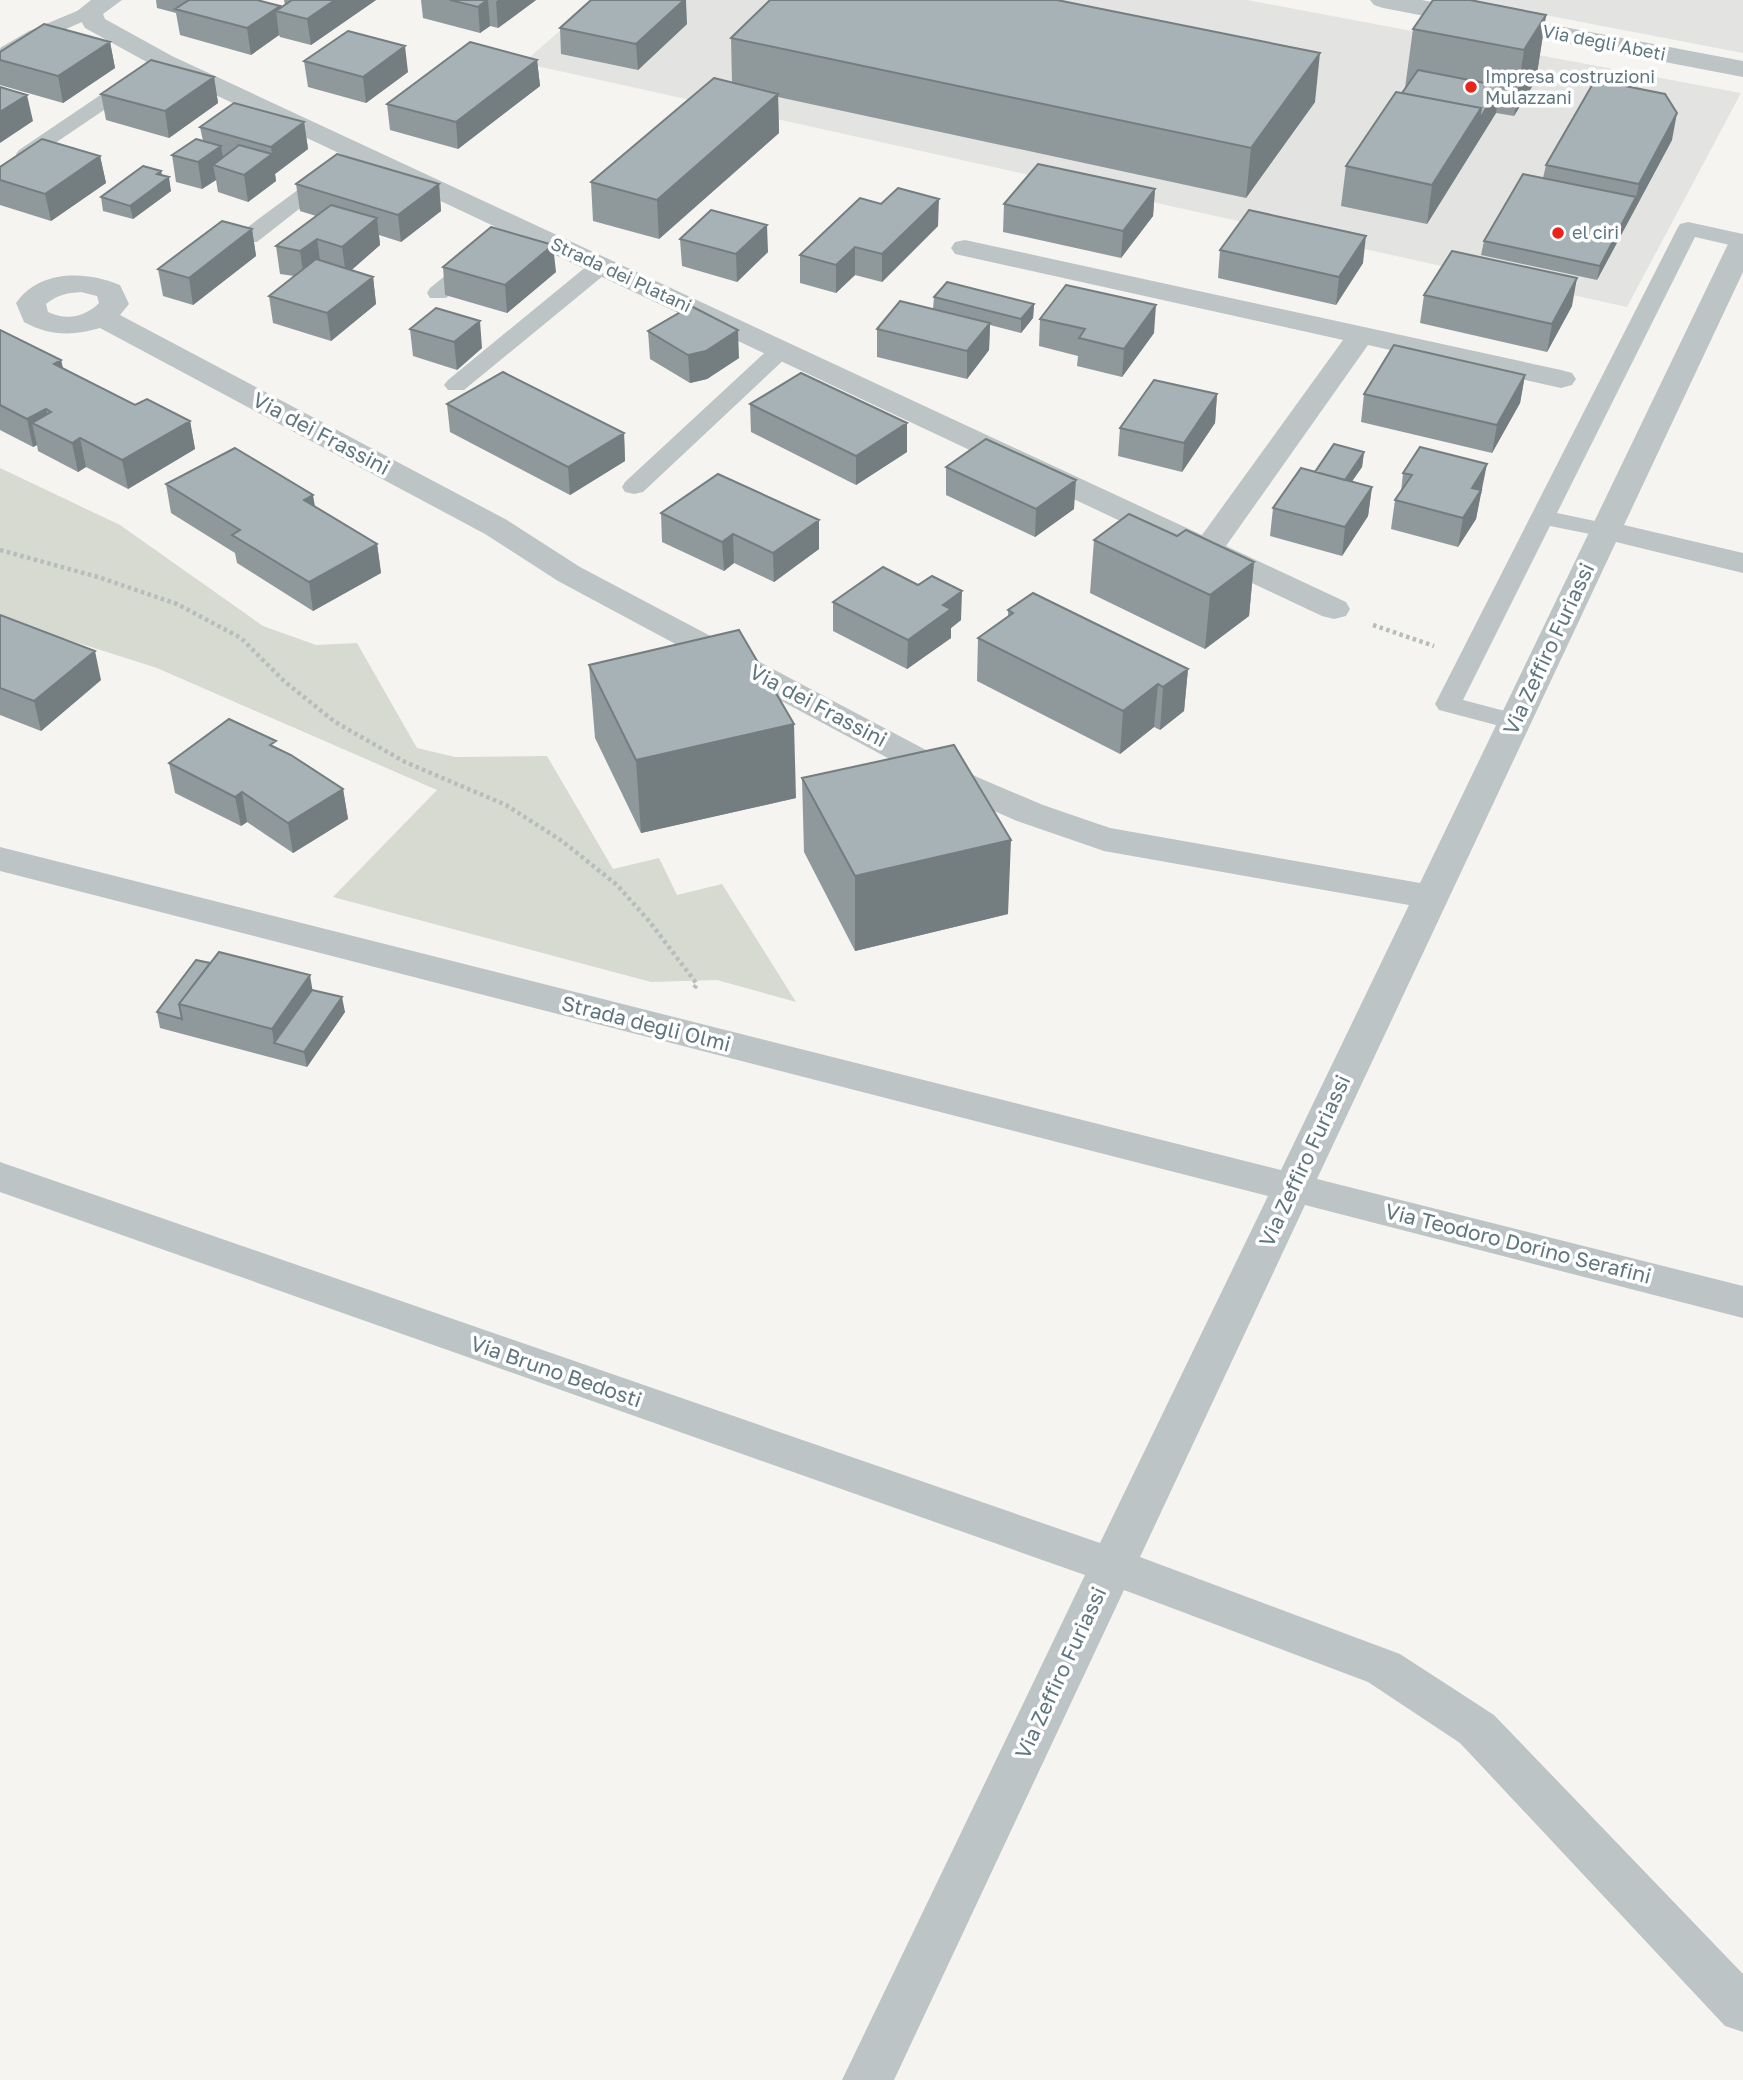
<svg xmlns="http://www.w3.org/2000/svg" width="1743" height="2080" viewBox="0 0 1743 2080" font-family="'Golos Text',sans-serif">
<rect width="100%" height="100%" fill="#f5f4f1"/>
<path fill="#e3e4e2" d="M595 0H1247L1741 93 1627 307 523 63Z
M1467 0H1743V53Z"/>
<path fill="#d6dad0" d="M0 468 120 525 263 626 316 645 357 643 417 748 455 757 547 756 613 869 659 858 677 895 722 884 796 1002 717 980 651 982 333 897 437 790 157 668 0 618Z"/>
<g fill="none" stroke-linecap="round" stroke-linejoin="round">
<path stroke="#b7bcbd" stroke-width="4.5" stroke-dasharray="3.5 3.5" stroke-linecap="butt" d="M0 550 98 577 177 604 241 638 284 681 335 722 405 762 506 805 562 841 617 885 649 921 697 984 693 990
M1373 625 1434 646"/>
<path fill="#bdc4c6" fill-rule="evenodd" d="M89 6 96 8 99 12 96 16 43 39 0 63V48L29 31Z
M137 73 144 75 147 79 144 83 33 158H19L16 154 19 150 130 75Z
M329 170 336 172 340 176 336 180 257 242H241L238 237 241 232 322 172Z
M1688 222 1743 234V248L1695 237 1557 513 1614 525 1617 530 1614 535 1605 537 1550 526 1463 700 1524 716 1528 722 1524 728 1515 730 1439 710 1435 704 1677 229 1680 224Z
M475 256 483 258 486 263 483 268 446 298H430L427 293 430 288 467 258Z
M601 259 609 261 612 266 609 271 464 390H448L444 385 448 380 593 261Z
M781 343 789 345 792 350 789 355 643 492 634 494 625 492 622 487 625 482 773 345Z"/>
<path fill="#bdc4c6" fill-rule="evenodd" d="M91 0H122L103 14 105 19 172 56 1202 535 1343 340 955 254 951 248 955 242 965 240 1561 370 1572 373 1576 379 1572 385 1561 388 1368 345 1226 546 1346 602 1350 609 1346 616 1334 619 1322 616 154 66 85 28 76 12Z
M1743 234V272L1624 525 1743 553V573L1616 542 1317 1179 1743 1286V1318L1305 1205 1140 1557 1400 1654 1494 1715 1743 1974V2032L1725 2026 1460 1743 1368 1682 1124 1590 894 2080H842L1085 1575 0 1192V1162L1100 1543 1268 1196 0 871V847L1281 1170 1409 905 1104 851 1017 821 953 793 558 581 485 534 100 328C73 336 49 336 24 322L16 303C40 269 86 271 120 285L129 304 120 315 507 520 580 567 977 777 1043 805 1110 828 1420 883 1729 242 1733 236ZM81 292 97 296 99 303C85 317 66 321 48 312L46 304C57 295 67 293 81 292Z"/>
<path fill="#bdc4c6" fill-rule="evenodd" d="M1370 0H1422L1743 61V77L1383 8 1374 5Z"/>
</g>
<path fill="#8f999c" d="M156 0H257L280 8 285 5 284 0H376L311 45 280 37 279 35 251 55 180 35 176 13 157 8Z
M421 0H536L498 28 490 26 480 33 423 18Z
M1546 15 1536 80 1514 116 1496 113 1427 224 1341 206 1346 166 1405 88 1413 29Z
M687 24 638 70 561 54 560 28Z
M731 38 1315 102 1246 198 778 97 779 133 659 239 593 221 591 182 732 83Z
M110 42 115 68 63 103 0 85V52Z
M537 60 540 86 458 149 390 130 387 104Z
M304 61 408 72 366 103 308 87Z
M214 77 218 103 169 138 106 120 101 94Z
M304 122 308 149 275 174 276 181 248 202 218 192 216 180 202 189 176 182 172 155 203 141 200 127Z
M1672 140 1597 280 1481 255 1484 241 1543 178 1546 165Z
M100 156 106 183 51 221 0 205V167Z
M161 171 162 176 171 191 133 219 103 211 101 197Z
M296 184H439L441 211 401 242 379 235 380 245 351 270 373 277 376 304 331 341 273 323 269 296 294 276 280 274 276 246 316 216 300 211Z
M1155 189 1153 216 1121 258 1003 232 1004 204Z
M938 226 882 282 855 275 836 293 800 283V255Z
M252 229 256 256 193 305 163 296 158 269Z
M680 239 768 252 737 282 682 266Z
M1220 250 1363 263 1336 305 1218 278Z
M443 267 556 272 507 313 445 295Z
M1424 295 1572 306 1547 352 1420 323Z
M934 297 1034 304 1033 318 1021 333 990 325 989 350 967 379 877 357V329L933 309Z
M1040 319 1154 333 1122 377 1077 366 1078 356 1039 346Z
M410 329 482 348 457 370 413 356Z
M0 330 61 360 63 368 135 405 190 421 195 449 128 489 86 467 78 472 38 451 37 445 33 447 0 430Z
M648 331 739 358 707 379 690 383 650 359Z
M1525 375 1520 403 1492 453 1361 422 1364 394Z
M1217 394 1215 423 1182 472 1118 456 1120 428Z
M447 404 624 433 625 461 570 495 450 432Z
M750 404 907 423V452L856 485 751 432Z
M1364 452 1362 467 1352 481 1372 487 1368 516 1342 556 1270 536 1273 508 1315 472Z
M946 467 1074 509 1035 537 946 495Z
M1403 473 1482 492 1480 496 1476 519 1458 547 1391 529 1395 500 1401 492Z
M166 484 315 507 377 544 381 573 313 611 237 563 235 553 171 513Z
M661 513 819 549 774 582 734 563 724 571 662 542Z
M1177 536 1254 562 1249 616 1205 649 1090 593 1094 540Z
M833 602 961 620 951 628V638L907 669 833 631Z
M1008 610 1188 669 1184 711 1160 730 1154 727 1120 754 977 681 978 638 1008 617Z
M0 615 101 680 41 731 0 715Z
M589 665 796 798 641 833 595 738Z
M277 748 343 789 348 819 293 853 247 822 241 826 175 793 169 763Z
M802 778 1008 914 855 951 804 852Z
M196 960 312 990 345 1012 307 1067 160 1028 157 1012Z"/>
<path fill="#747d7f" d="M335 0H376L311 45 307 19Z
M488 0 490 26 480 33 478 7Z
M498 0H536L498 28 496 2Z
M684 0H686L687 24 638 70 636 44Z
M280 6 281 12 276 11 279 35 251 55 247 28Z
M1546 15 1536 80 1514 116 1524 50Z
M110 42 115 68 63 103 58 76Z
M405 46 408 72 366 103 363 77Z
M1320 53 1315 102 1246 198 1251 148Z
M537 60 540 86 458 149 456 122Z
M214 77 218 103 169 138 165 111Z
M1500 86 1496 113 1427 224 1432 185 1481 108Z
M778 94 779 133 659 239 657 200Z
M27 95 33 121 0 143V112Z
M1677 113 1672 140 1597 280 1600 266 1636 197 1639 184Z
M304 122 308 149 275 174 271 147Z
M221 146 225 169 213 165 216 180 202 189 198 162Z
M272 154 276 181 248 202 244 175Z
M100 156 106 183 51 221 45 194Z
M161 171 163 182 169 177 171 191 133 219 130 206 157 174Z
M439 184 441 211 401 242 398 215Z
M1155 189 1153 216 1121 258 1123 231Z
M939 199 938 226 882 282V254Z
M377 218 380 245 346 275 342 247Z
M767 225 768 252 737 282 736 254Z
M252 229 256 256 193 305 189 278Z
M1366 236 1363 263 1336 305 1339 277Z
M317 239 321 267 304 279 300 251Z
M553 245 556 272 507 313 505 285Z
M855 247V275L836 293V265Z
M373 277 376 304 331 341 327 313Z
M1577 278 1572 306 1547 352 1552 324Z
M1034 304 1033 318 1021 333V319Z
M1156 305 1154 333 1122 377 1124 349Z
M480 321 482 348 457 370 454 342Z
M990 323 989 350 967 379V351Z
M738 330 739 358 707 379 690 383 688 355Z
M61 360 67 388 54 364Z
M1525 375 1520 403 1492 453 1497 425Z
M1217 394 1215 423 1182 472 1184 443Z
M46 409 51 433 32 423 37 445 33 447 27 419Z
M190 421 195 449 128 489 122 460Z
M907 423V452L856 485V456Z
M624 433 625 461 570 495 568 467Z
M80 438 86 467 78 472 72 443Z
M1364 452 1362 467 1335 506 1337 492Z
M1487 464 1476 519 1458 547 1463 518 1472 488Z
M1076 480 1074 509 1035 537 1036 509Z
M1372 487 1368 516 1342 556 1345 527Z
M313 495 318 524 304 500Z
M819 520V549L774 582 773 553Z
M733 534 734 563 724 571 722 542Z
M377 544 381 573 313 611 309 582Z
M1254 562 1249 616 1205 649 1210 595Z
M962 591 961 620 951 628V638L907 669 908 640 943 605Z
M95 651 101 680 41 731 34 701Z
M1188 669 1184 711 1160 730 1163 687Z
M1158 684 1154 727 1120 754 1123 711Z
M794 724 796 798 641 833 636 760Z
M343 789 348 819 293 853 288 823Z
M242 792 247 822 241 826 235 797Z
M1011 840 1008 914 855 951V876Z
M310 975 315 1005 274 1043 272 1029Z
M342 997 345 1012 307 1067 304 1052Z"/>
<path fill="#a6b2b5" stroke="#747d7f" stroke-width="2" d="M189 0H257L280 6 247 28 175 9Z
M292 0H335L307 19 276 11Z
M450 0H487L478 7Z
M591 0H684L636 44 560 28Z
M770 0H1057L1320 53 1251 148 731 38Z
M1433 0H1470L1546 15 1524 50 1413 29Z
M44 24 110 42 58 76 0 60V52Z
M348 31 405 46 363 77 304 61Z
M470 42 537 60 456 122 387 104Z
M151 60 214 77 165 111 101 94Z
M1418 70 1500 86 1479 120 1481 108 1402 93Z
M714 78 778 94 657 200 591 182Z
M1595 80 1665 94 1677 113 1639 184 1546 165Z
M0 87 27 95 0 112Z
M1396 92 1481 108 1432 185 1346 166Z
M234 103 304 122 271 147 200 127Z
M42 139 100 156 45 194 0 180V167Z
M196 139 221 146 198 162 172 155Z
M239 145 272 154 244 175 213 165Z
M337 154 439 184 398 215 296 184Z
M1038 164 1155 189 1123 231 1004 204Z
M143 166 161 171 157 174 169 177 130 206 101 197Z
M1523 174 1636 197 1600 266 1484 241Z
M898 188 939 199 882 254 855 247 836 265 800 255 860 198 881 204Z
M331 205 377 218 342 247 317 239 300 251 276 246Z
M711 210 767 225 736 254 680 239Z
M1249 210 1366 236 1339 277 1220 250Z
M222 221 252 229 189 278 158 269Z
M491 227 553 245 505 285 443 267Z
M1452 251 1577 278 1552 324 1424 295Z
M316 259 373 277 327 313 269 296Z
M947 282 1034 304 1021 319 934 297Z
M1066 285 1156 305 1124 349 1079 338 1085 329 1040 319Z
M900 301 990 323 967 351 877 329Z
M691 306 738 330 706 351 688 355 648 331Z
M436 308 480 321 454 342 410 329Z
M0 330 61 360 54 364 135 405 147 399 190 421 122 460 80 438 72 443 32 423 51 412 46 409 27 419 0 405Z
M1394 345 1525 375 1497 425 1364 394Z
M503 372 624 433 568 467 447 404Z
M801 373 907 423 856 456 750 404Z
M1154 380 1217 394 1184 443 1120 428Z
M986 439 1076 480 1036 509 946 467Z
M1334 444 1364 452 1345 480 1315 472Z
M1420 447 1487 464 1472 488 1481 490 1463 518 1395 500 1412 475 1403 473Z
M235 448 313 495 304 500 377 544 309 582 232 535 240 530 166 484Z
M1301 468 1372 487 1345 527 1273 508Z
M718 474 819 520 773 553 733 534 722 542 661 513Z
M1129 514 1177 536 1186 530 1254 562 1210 595 1094 540Z
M883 567 918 585 932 576 962 591 943 605 951 609 908 640 833 602Z
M1033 593 1188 669 1163 687 1158 684 1123 711 978 638 1013 613 1008 610Z
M0 615 95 651 34 701 0 688Z
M739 630 794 724 636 760 589 665Z
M229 719 276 741 270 745 291 755 343 789 288 823 242 792 235 797 169 763Z
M954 745 1011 840 855 876 802 778Z
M219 952 310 975 272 1029 179 1004Z
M196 960 210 963 179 1004 182 1019 157 1012Z
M312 990 342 997 304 1052 274 1043Z"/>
<g fill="#eb241b" stroke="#fff" stroke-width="2.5">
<circle cx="1471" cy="87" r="7"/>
<circle cx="1558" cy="233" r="7"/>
</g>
<g text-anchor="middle" stroke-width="7" stroke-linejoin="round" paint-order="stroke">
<g font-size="18" fill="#5f767e" stroke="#fff">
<text transform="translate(1604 43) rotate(11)" y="6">Via degli Abeti</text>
<text transform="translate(621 275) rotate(25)" y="6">Strada dei Platani</text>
</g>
<g font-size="18" fill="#5f767e" stroke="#fff" text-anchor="start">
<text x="1485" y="83">Impresa costruzioni<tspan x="1485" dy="21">Mulazzani</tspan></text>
<text x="1572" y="239">el ciri</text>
</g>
<g font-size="21" fill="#5f767e" stroke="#fff">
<text transform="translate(321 434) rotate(28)" y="7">Via dei Frassini</text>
<text transform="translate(1549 649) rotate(-65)" y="7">Via Zeffiro Furiassi</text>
<text transform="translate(818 706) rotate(28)" y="7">Via dei Frassini</text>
<text transform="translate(646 1024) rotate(14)" y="7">Strada degli Olmi</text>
<text transform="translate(1305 1161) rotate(-65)" y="7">Via Zeffiro Furiassi</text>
<text transform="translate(1518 1244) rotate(14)" y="7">Via Teodoro Dorino Serafini</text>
<text transform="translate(556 1372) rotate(19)" y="7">Via Bruno Bedosti</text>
<text transform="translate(1061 1673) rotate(-65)" y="7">Via Zeffiro Furiassi</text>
</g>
</g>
</svg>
